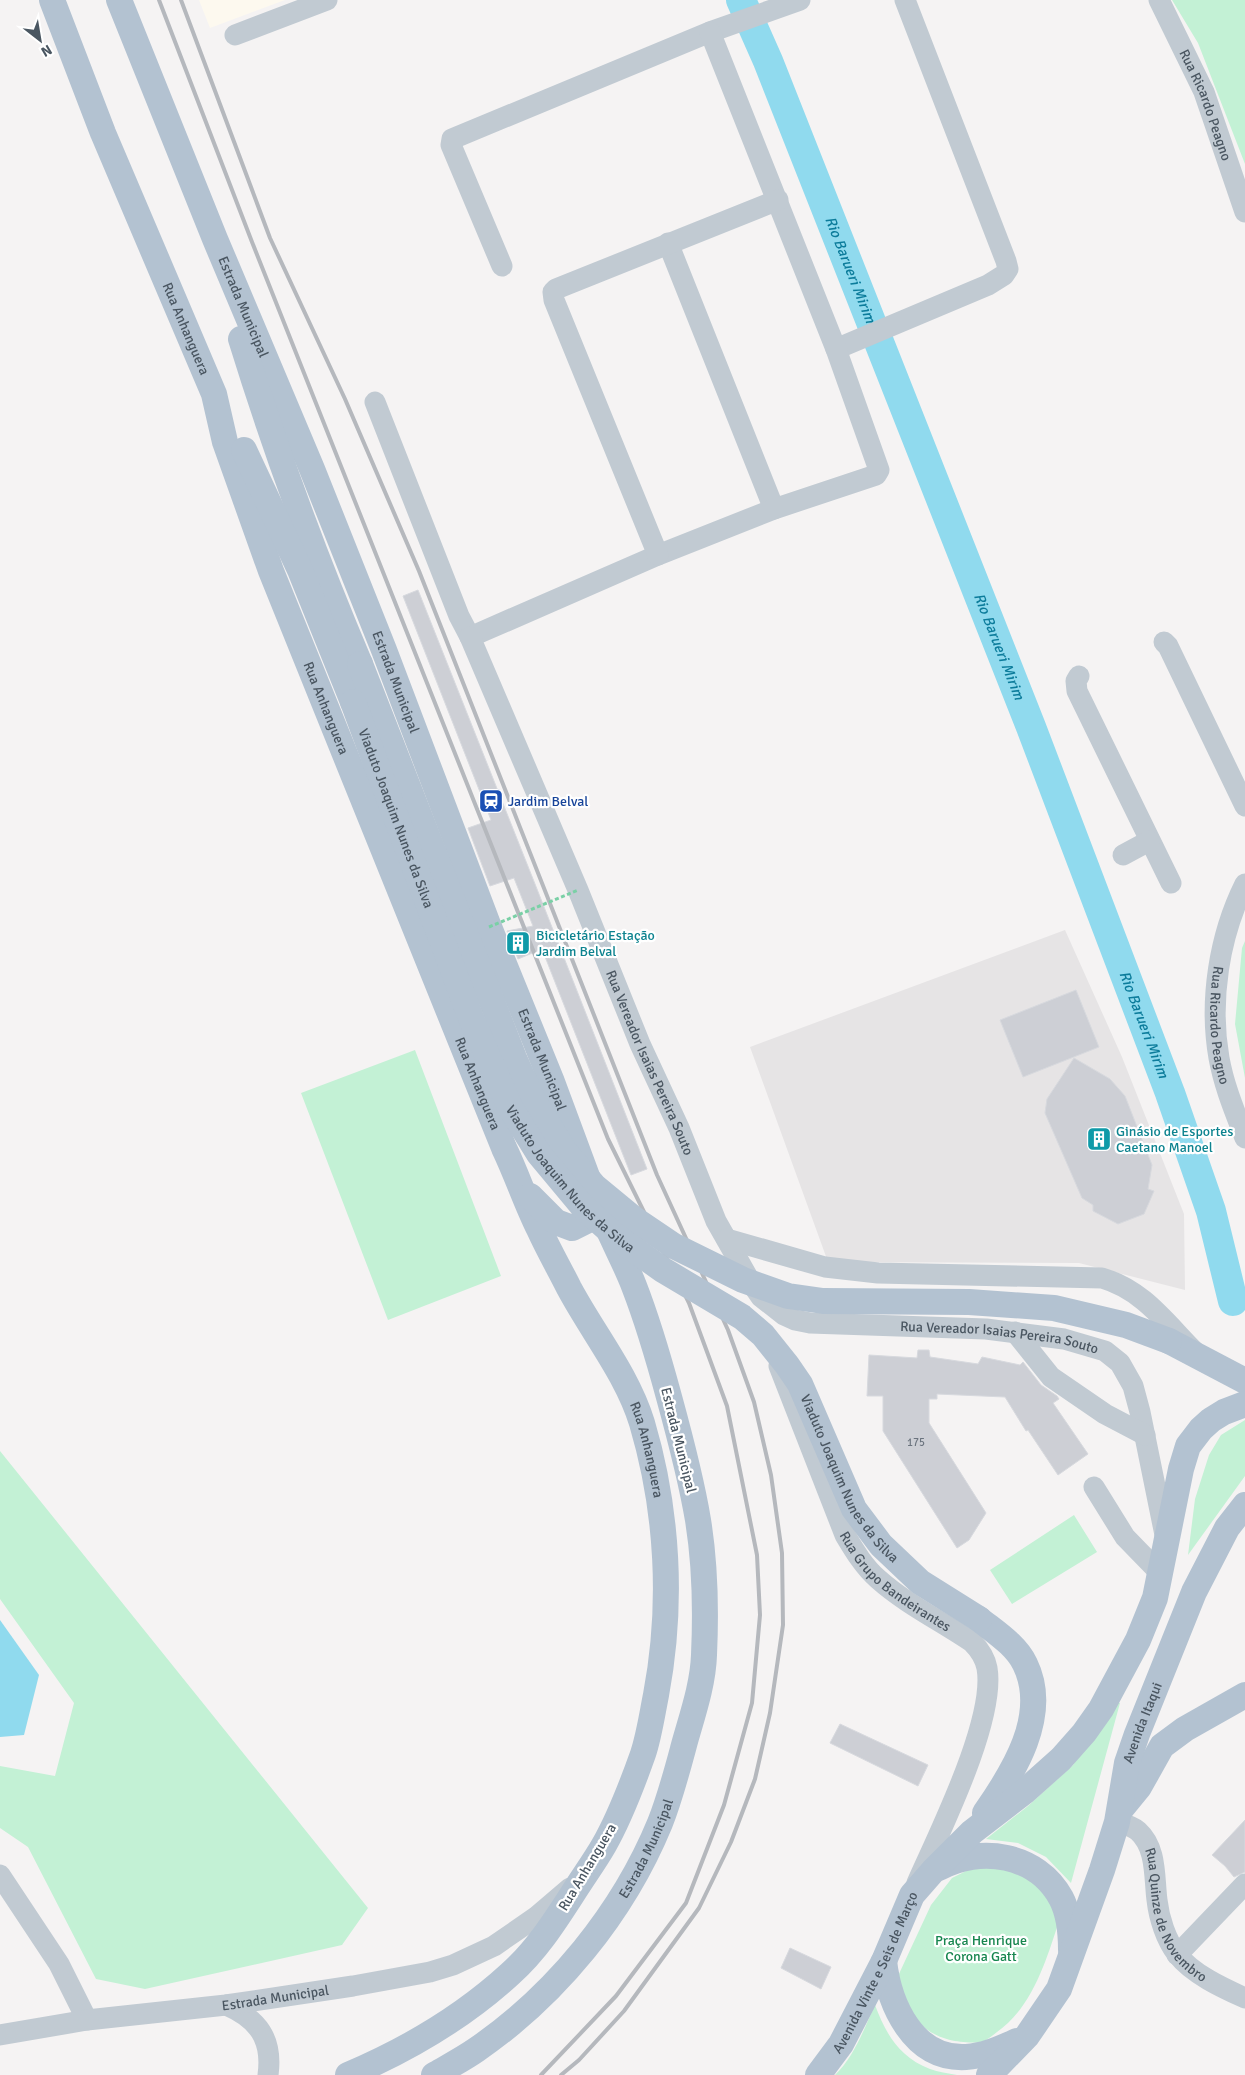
<svg xmlns="http://www.w3.org/2000/svg" width="1245" height="2075" viewBox="0 0 1245 2075" font-family="Signika,sans-serif">
<rect width="100%" height="100%" fill="#f5f3f3"/>
<path fill="#fdf9ef" d="M199 0H285L210 28Z"/>
<path fill="#e6e4e5" d="M1065 930 1122 1057 1184 1214 1185 1290 1079 1263 828 1262 750 1047Z"/>
<path fill="#c3f1d5" d="M1172 0H1245V164L1198 43Z
M1245 941V1078L1235 1024 1242 948Z
M415 1050 501 1276 388 1320 301 1093Z
M1245 1420V1476L1188 1555 1195 1499 1209 1455 1221 1435Z
M0 1451 368 1908 342 1945 145 1989 96 1979 28 1847 0 1828V1766L55 1776 74 1703 0 1599Z
M1074 1515 1097 1552 1012 1604 990 1570Z
M1116 1702 1120 1703 1071 1883 1046 1857 1018 1843 986 1839 1028 1806 1073 1765Z
M978 1865H1004L1036 1880 1060 1918C1047 1958 1033 2007 997 2032 993 2035 988 2039 984 2041 976 2044 959 2042 950 2040 915 2031 909 2008 898 1976L931 1905 952 1878Z
M875 2005C886 2034 899 2057 930 2069 938 2072 948 2073 957 2075H835C854 2057 864 2029 875 2005Z"/>
<path fill="#90daee" d="M0 1620 39 1675 24 1735 0 1737Z"/>
<g fill="none" stroke-linecap="round" stroke-linejoin="round">
<path stroke="#90daee" stroke-width="30" id="s1" d="M741 0 768 61 1031 727 1170 1093 1211 1211 1233 1301"/>
</g>
<path fill="#cdcfd5" stroke="#d7d9de" d="M418 590 535 884 647 1169 631 1175 542 949 518 959 507 931 533 926 514 878 490 886 468 828 491 820 403 596Z
M1076 990 1099 1047 1023 1077 1000 1020Z
M1074 1058 1110 1079 1125 1096 1152 1165 1148 1189 1154 1191 1144 1214 1118 1224 1093 1211V1205L1082 1198 1045 1113 1047 1099Z
M918 1350H929L930 1357 978 1364 982 1357 1020 1365 1023 1362 1041 1385 1057 1396 1059 1399 1053 1403 1088 1454 1058 1475 1028 1430 1026 1431 1005 1397 937 1394V1399H929V1423L986 1513 969 1540 957 1548 883 1431V1396H867L869 1355 917 1358Z
M840 1724 928 1765 918 1786 830 1743Z
M1245 1820V1872L1234 1877 1225 1866 1212 1855Z
M790 1948 831 1967 821 1989 781 1968Z"/>
<g fill="none" stroke-linecap="round" stroke-linejoin="round">
<g stroke="#c1cad2" stroke-width="21">
<path id="s2" d="M1159 0 1204 92 1245 212"/>
<path d="M235 35 327 0"/>
<path d="M668 243 774 509"/>
<path d="M502 266 451 145 452 139 710 32 800 0"/>
<path d="M836 349 988 285 1004 275 1008 269 1006 261 905 0"/>
<path d="M375 402 459 616 470 637 658 555 774 509 876 475 879 470 836 349 710 32"/>
<path d="M658 555 554 300 553 292 556 289 778 200"/>
<path id="s3" d="M470 637 578 890 640 1044 679 1128 716 1221 750 1281 761 1297 784 1315 795 1320 810 1323 986 1329 1064 1339 1105 1351 1120 1363 1133 1386 1140 1412 1165 1535"/>
<path d="M1164 642 1168 646 1245 806"/>
<path d="M1079 676 1076 681 1077 691 1171 883"/>
<path d="M1123 855 1149 841"/>
<path id="s4" d="M1245 884C1219 936 1209 1001 1219 1058 1224 1086 1235 1112 1245 1138"/>
<path d="M727 1239 825 1267 878 1273 1102 1278C1143 1290 1165 1322 1194 1351"/>
<path d="M1015 1332 1051 1377 1105 1414 1145 1435"/>
<path id="s5" d="M779 1366 845 1535C854 1550 864 1567 878 1579 906 1604 941 1621 972 1642 979 1649 985 1658 987 1668 996 1720 939 1833 917 1883"/>
<path d="M1094 1487 1125 1537 1160 1573"/>
<path id="s6" d="M1117 1822C1124 1824 1132 1826 1138 1831 1157 1848 1154 1877 1157 1900 1159 1918 1166 1940 1177 1954 1192 1974 1223 1988 1245 1998"/>
<path d="M0 1875 59 1964 87 2020"/>
<path d="M1177 1955 1245 1884"/>
<path d="M226 2005C258 2019 273 2039 268 2075"/>
<path id="s7" d="M0 2035 87 2020 226 2005 353 1986 430 1972 453 1965 494 1946 536 1917 570 1888"/>
</g>
<g stroke="#b3c2d1" stroke-width="26">
<path id="s8" d="M52 0 103 133 214 394 225 442 271 571 504 1148C517 1175 526 1203 539 1229 548 1249 559 1268 569 1288 593 1333 627 1374 642 1423 668 1511 673 1605 656 1695 652 1715 649 1736 643 1754 632 1785 620 1817 604 1845 596 1859 586 1873 577 1887 557 1918 538 1949 510 1974 463 2017 407 2050 348 2075"/>
<path id="s9" d="M119 0 215 239 312 469 384 650 489 927 552 1082 588 1179"/>
<path d="M241 339C275 449 315 558 360 664"/>
<path d="M244 450 300 570 353 702"/>
<path d="M530 1196 556 1222 572 1228 588 1220 595 1198"/>
<path d="M1169 1341 1245 1381"/>
<path d="M979 1619C995 1632 1016 1645 1025 1664 1050 1715 1013 1773 985 1813"/>
<path d="M1121 1809 1139 1787 1162 1746 1185 1729 1245 1695"/>
<path d="M939 1868C980 1845 1037 1854 1061 1898 1069 1913 1071 1933 1071 1950"/>
<path d="M884 1961C889 2004 913 2060 966 2057 985 2056 1001 2048 1017 2041"/>
<path id="s10" d="M434 2075C448 2067 463 2059 476 2050 556 1995 623 1913 660 1823 670 1798 677 1771 684 1745 692 1716 703 1685 704 1655 706 1611 705 1563 698 1520 691 1478 680 1437 669 1397 659 1360 648 1322 634 1286 626 1265 615 1245 606 1224"/>
<path id="s11" d="M818 2075 841 2044 884 1961 912 1895 933 1871 972 1832 1024 1792 1061 1759 1084 1733 1101 1709 1138 1640 1155 1598 1181 1469 1188 1446 1201 1429 1211 1420 1224 1412 1245 1404"/>
<path id="s12" d="M989 2075 1027 2036 1059 1989 1102 1870 1117 1822 1127 1763 1137 1734 1194 1592 1227 1528 1245 1505"/>
</g>
<path stroke="#b5b8bd" stroke-width="4" d="M159 0 252 242 608 1139 689 1303 727 1406 757 1555 760 1615 752 1703 724 1805 686 1903 616 1996 541 2075
M181 0 270 238 345 399 419 571 657 1175 728 1330 754 1402 771 1475 782 1553 783 1625 770 1713 755 1779 731 1842 699 1908 624 2011 579 2060 561 2075"/>
<path stroke="#7ad0a6" stroke-width="3" stroke-dasharray="4 2.5" stroke-linecap="butt" d="M489 927 578 890"/>
<g stroke="#b3c2d1" stroke-width="26">
<path d="M360 664 514 1058 533 1100 565 1152 594 1186 634 1219 674 1246 743 1280 788 1296 823 1301 969 1302 1054 1308 1126 1325 1169 1341"/>
<path id="s13" d="M353 702 471 1018 510 1107 539 1154 584 1208 619 1239 663 1270 742 1317 763 1335 787 1365 800 1384 854 1509 881 1545 920 1582 979 1619"/>
</g>
</g>
<defs>
<symbol id="station-square" viewBox="-11 -11 22 22"><rect x="-9" y="-9" width="18" height="18" rx="4" fill="#1a4fb4" stroke="#fff"/><path d="M-3-6H3Q5-6 5-4V2Q5 4 3 4L4.5 6H3L1.5 4h-3L-3 6H-4.5L-3 4Q-5 4-5 2V-4Q-5-6-3-6ZM-3.5-4v3h7v-3ZM-3.5 1v1.5H-2V1ZM2 1v1.5H3.5V1Z" fill="#fff"/></symbol>
<symbol id="building-square" viewBox="-11 -11 22 22"><rect x="-9" y="-9" width="18" height="18" rx="4" fill="#0f9aa8" stroke="#fff"/><path d="M-4-6H4V6H1V3H-1V6H-4ZM-2.5-4.3h1.7v1.8h-1.7ZM.8-4.3h1.7v1.8H.8ZM-2.5-1h1.7V.8h-1.7ZM.8-1h1.7V.8H.8Z" fill="#fff"/></symbol>
</defs>
<g fill-rule="evenodd">
<use href="#station-square" x="477" y="787" width="28" height="28"/>
<use href="#building-square" x="504" y="929" width="28" height="28"/>
<use href="#building-square" x="1085" y="1125" width="28" height="28"/>
</g>
<g text-anchor="middle" stroke-width="4.5" stroke-linejoin="round" paint-order="stroke">
<g font-size="11" fill="#6b747e">
<text x="916" y="1446">175</text>
</g>
<g font-size="14" fill="#4a5661" stroke="#fff">
<text dy="5" stroke="none"><textPath href="#s2" startOffset="115">Rua Ricardo Peagno</textPath></text>
<text dy="5" stroke="none"><textPath href="#s9" startOffset="331">Estrada Municipal</textPath></text>
<text dy="5" stroke="none"><textPath href="#s8" startOffset="355">Rua Anhanguera</textPath></text>
<text dy="5" stroke="none"><textPath href="#s9" startOffset="736">Estrada Municipal</textPath></text>
<text dy="5" stroke="none"><textPath href="#s8" startOffset="760">Rua Anhanguera</textPath></text>
<text dy="5" stroke="none"><textPath href="#s13" startOffset="124">Viaduto Joaquim Nunes da Silva</textPath></text>
<text dy="5" stroke="none"><textPath href="#s4" startOffset="146">Rua Ricardo Peagno</textPath></text>
<text dy="5" stroke="none"><textPath href="#s9" startOffset="1141">Estrada Municipal</textPath></text>
<text dy="5" stroke="none"><textPath href="#s3" startOffset="462">Rua Vereador Isaias Pereira Souto</textPath></text>
<text dy="5" stroke="none"><textPath href="#s8" startOffset="1165">Rua Anhanguera</textPath></text>
<text dy="5" stroke="none"><textPath href="#s13" startOffset="529">Viaduto Joaquim Nunes da Silva</textPath></text>
<text dy="5" stroke="none"><textPath href="#s3" startOffset="969">Rua Vereador Isaias Pereira Souto</textPath></text>
<text transform="translate(679 1440) rotate(76)" y="5">Estrada Municipal</text>
<text dy="5" stroke="none"><textPath href="#s8" startOffset="1570">Rua Anhanguera</textPath></text>
<text dy="5" stroke="none"><textPath href="#s13" startOffset="949">Viaduto Joaquim Nunes da Silva</textPath></text>
<text dy="5" stroke="none"><textPath href="#s5" startOffset="251">Rua Grupo Bandeirantes</textPath></text>
<text dy="5" stroke="none"><textPath href="#s12" startOffset="391">Avenida Itaqui</textPath></text>
<text dy="5" stroke="none"><textPath href="#s10" startOffset="316">Estrada Municipal</textPath></text>
<text transform="translate(587 1867) rotate(-59)" y="5">Rua Anhanguera</text>
<text dy="5" stroke="none"><textPath href="#s6" startOffset="118">Rua Quinze de Novembro</textPath></text>
<text dy="5" stroke="none"><textPath href="#s11" startOffset="118">Avenida Vinte e Seis de Março</textPath></text>
<text dy="5" stroke="none"><textPath href="#s7" startOffset="278">Estrada Municipal</textPath></text>
</g>
<g font-size="14" fill="#164399" stroke="#fff" text-anchor="start">
<text x="508" y="806">Jardim Belval</text>
</g>
<g font-size="14" fill="#0d838f" stroke="#fff" text-anchor="start">
<text x="536" y="940">Bicicletário Estação<tspan x="536" dy="16">Jardim Belval</tspan></text>
<text x="1116" y="1136">Ginásio de Esportes<tspan x="1116" dy="16">Caetano Manoel</tspan></text>
</g>
<g font-size="14" fill="#17864f" stroke="#fff">
<text x="981" y="1945">Praça Henrique<tspan x="981" dy="16">Corona Gatt</tspan></text>
</g>
<g font-size="15" font-style="italic" fill="#0c7c9b" stroke="#fff">
<text dy="5" stroke="none"><textPath href="#s1" startOffset="291">Rio Barueri Mirim</textPath></text>
<text dy="5" stroke="none"><textPath href="#s1" startOffset="696">Rio Barueri Mirim</textPath></text>
<text dy="5" stroke="none"><textPath href="#s1" startOffset="1101">Rio Barueri Mirim</textPath></text>
</g>
</g>
<g transform="translate(40 40) rotate(149)" stroke="#ffffff" stroke-width="4" paint-order="stroke">
<path d="M0-4L9 19L0 12L-9 19Z" fill="#4a5661"/>
<text y="-8" font-size="14" font-weight="bold" text-anchor="middle" fill="#4a5661">N</text>
</g>
</svg>
